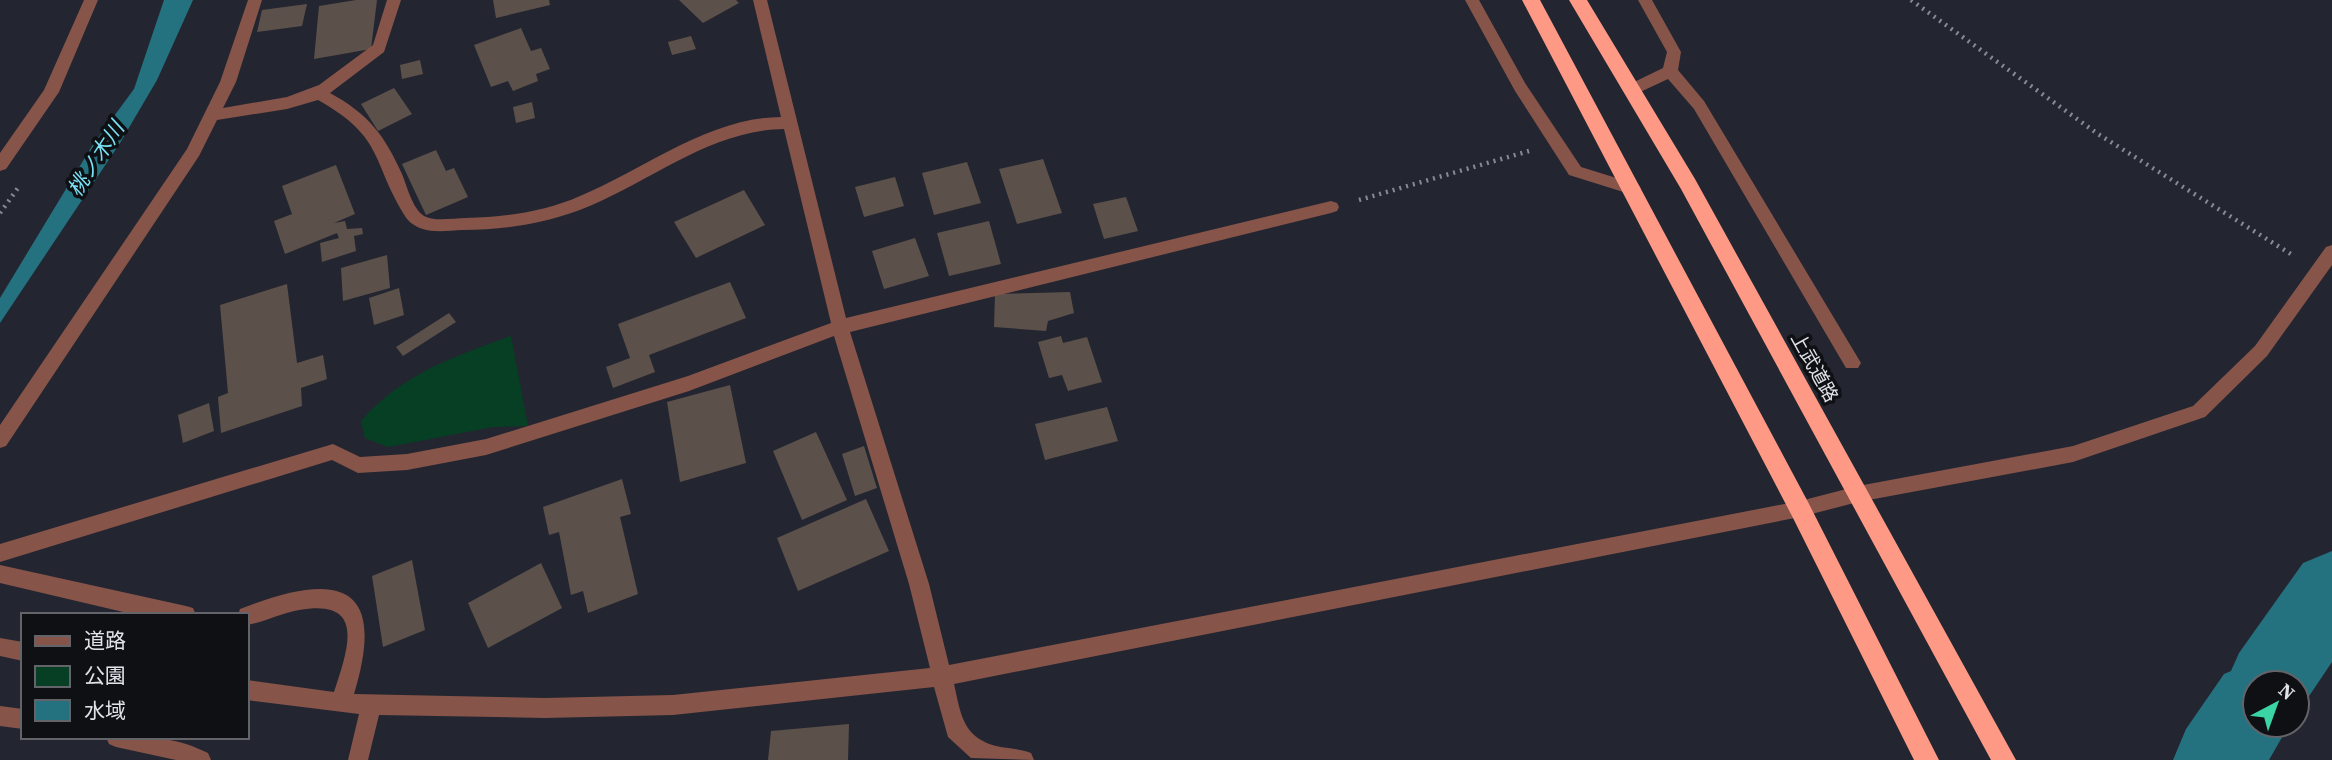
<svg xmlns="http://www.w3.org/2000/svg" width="2332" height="760" viewBox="0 0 2332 760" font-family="'Source Serif 4','Noto Sans JP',serif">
<rect width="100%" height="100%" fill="#232630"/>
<path fill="#063f23" d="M511 336 528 426 493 427 388 447 365 438 361 421C404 373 451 358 511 336Z"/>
<path fill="#247280" d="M164 0H193L157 80 120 143 0 323V298L92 146 134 89Z"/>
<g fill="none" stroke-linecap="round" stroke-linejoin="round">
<path fill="#247280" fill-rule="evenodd" d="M2332 551V662L2297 714V683H2255V725H2289L2269 760H2173L2186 729 2224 674 2231 671 2239 653 2303 563Z"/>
</g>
<path fill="#5c504a" d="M356 0H377L371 49 314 59 319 6Z
M493 0H549L550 5 496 18Z
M679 0H736L739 3 703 23Z
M307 4 302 26 257 32 262 10Z
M521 28 531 51 541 48 550 69 536 74 538 81 513 91 508 81 491 87 474 45Z
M691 36 696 49 672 55 668 42Z
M420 60 423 74 402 79 400 65Z
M394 88 412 114 378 131 361 104Z
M532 102 535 118 516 123 513 107Z
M436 150 446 171 454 168 468 197 426 215 402 164Z
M1043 159 1062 213 1017 224 999 169Z
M967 162 981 203 934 215 922 173Z
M336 165 355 214 334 223 345 221 347 229 362 228 363 234 354 236 356 251 322 262 320 243 339 238 337 233 285 254 274 221 292 214 282 186Z
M895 177 904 206 864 217 855 187Z
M744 190 765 225 696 258 674 222Z
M1126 197 1138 231 1104 239 1093 204Z
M989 221 1001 264 949 276 937 233Z
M915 238 929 276 884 289 872 251Z
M387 255 390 288 343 301 341 268Z
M730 282 746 318 649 355 655 372 613 388 606 367 630 358 618 324Z
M287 284 297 363 323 355 327 379 301 388 302 406 221 433 218 397 228 393 220 305Z
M399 288 404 315 374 325 369 298Z
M1070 292 1074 313 1048 321 1046 331 994 327 995 294Z
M449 313 456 322 403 356 396 347Z
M1061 336 1063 343 1087 337 1102 382 1068 391 1062 375 1049 378 1038 342Z
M730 385 746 463 680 482 667 402Z
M209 403 214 431 183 443 178 415Z
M1107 407 1118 441 1045 460 1035 424Z
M816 432 847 500 802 520 773 451Z
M864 446 877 488 855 496 842 454Z
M622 479 631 514 620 517 638 594 588 613 583 591 571 595 559 532 549 535 543 507Z
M866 499 889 551 798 591 777 538Z
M412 560 425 630 383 647 372 576Z
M541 563 562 608 488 648 468 603Z
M849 724 848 760H768L771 731Z"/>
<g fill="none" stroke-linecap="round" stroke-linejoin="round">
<path stroke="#878a92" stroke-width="4.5" stroke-dasharray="2 5" stroke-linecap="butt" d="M1911 0 2098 134 2294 256
M1359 200 1529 151
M0 213 18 188"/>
<path fill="#87544a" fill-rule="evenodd" d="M84 0H98L59 92 6 169 0 171V153L44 90Z
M248 0H262L236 82 223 108 287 97 319 85 373 45 387 0H401L384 52 330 93C368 114 384 134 402 174 407 186 412 208 424 216 434 222 454 218 466 218 505 217 544 212 580 196 646 169 707 118 781 117L753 0H767L846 318 1331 201 1337 203 1339 207 1337 211 1331 213 850 332 929 584 949 665 1800 501 1858 486 2073 446 2193 406 2255 346 2326 247 2332 245V265L2267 356 2205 417 2073 462 1858 502 1800 517 954 684C959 705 961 730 983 741 996 749 1016 747 1031 753L1034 760 971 758 948 737 934 687 673 715 545 718 379 715 368 760H348L359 714 247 700V680L334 692C348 649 367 598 299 610 281 613 265 622 247 625V615H238L240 609C334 572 389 579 354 694L545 698 673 695 930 668 909 584 834 336 689 391 486 455 407 470 358 473 332 460 0 562V544L333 444 360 457 407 454 486 439 688 376 831 323 784 129C713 130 655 178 592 205 550 223 507 230 462 230 443 231 421 235 407 219 371 163 386 138 318 100L287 109 217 120 199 156 6 446 0 448V425L187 149 220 82Z
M1465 0H1479L1525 83 1581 167 1639 185 1641 189 1639 193 1633 195 1569 175 1515 91Z
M1638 0H1652L1681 52 1678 70 1704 101 1858 358 1861 363 1858 368H1846L1694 109 1668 79 1638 93H1628L1625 89 1628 85 1663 68 1667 52Z
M0 565 186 606 193 608 196 615H136L0 583Z
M0 638 23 642V661L0 656Z
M0 706 23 709V729L0 726Z
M106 737C146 737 172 735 208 753L211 760H176L116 747 109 744Z"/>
<path fill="#fd9985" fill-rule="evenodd" d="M1522 0H1540L1808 502 1939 760H1914L1792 516Z
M1569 0H1587L1695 179 2016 760H1991L1681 189Z"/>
</g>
<g text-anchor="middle" stroke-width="7" stroke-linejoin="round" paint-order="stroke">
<g font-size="19" fill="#e0e2e9" stroke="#0e1014">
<text transform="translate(1815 367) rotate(61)" y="7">上武道路</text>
</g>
<g font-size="21" font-style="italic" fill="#7ae2f6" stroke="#0e1014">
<text transform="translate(96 159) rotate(-57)" y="7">桃ノ木川</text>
</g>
</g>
<rect x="21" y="613" width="228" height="126" fill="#0e1014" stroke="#626469" stroke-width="2"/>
<rect x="35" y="636" width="35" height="10" fill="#87544a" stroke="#626469" stroke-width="2"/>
<text x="84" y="648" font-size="21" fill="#e0e2e9">道路</text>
<rect x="35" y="666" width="35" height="21" fill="#063f23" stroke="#626469" stroke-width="2"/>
<text x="84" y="683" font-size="21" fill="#e0e2e9">公園</text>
<rect x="35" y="700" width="35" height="21" fill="#247280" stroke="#626469" stroke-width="2"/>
<text x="84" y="718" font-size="21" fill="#e0e2e9">水域</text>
<g transform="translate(2276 704) rotate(41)"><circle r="33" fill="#0e1014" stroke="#626469" stroke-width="2"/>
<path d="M0-5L12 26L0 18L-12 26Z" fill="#3bd4a4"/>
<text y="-10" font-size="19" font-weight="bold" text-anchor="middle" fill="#e0e2e9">N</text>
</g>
</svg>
